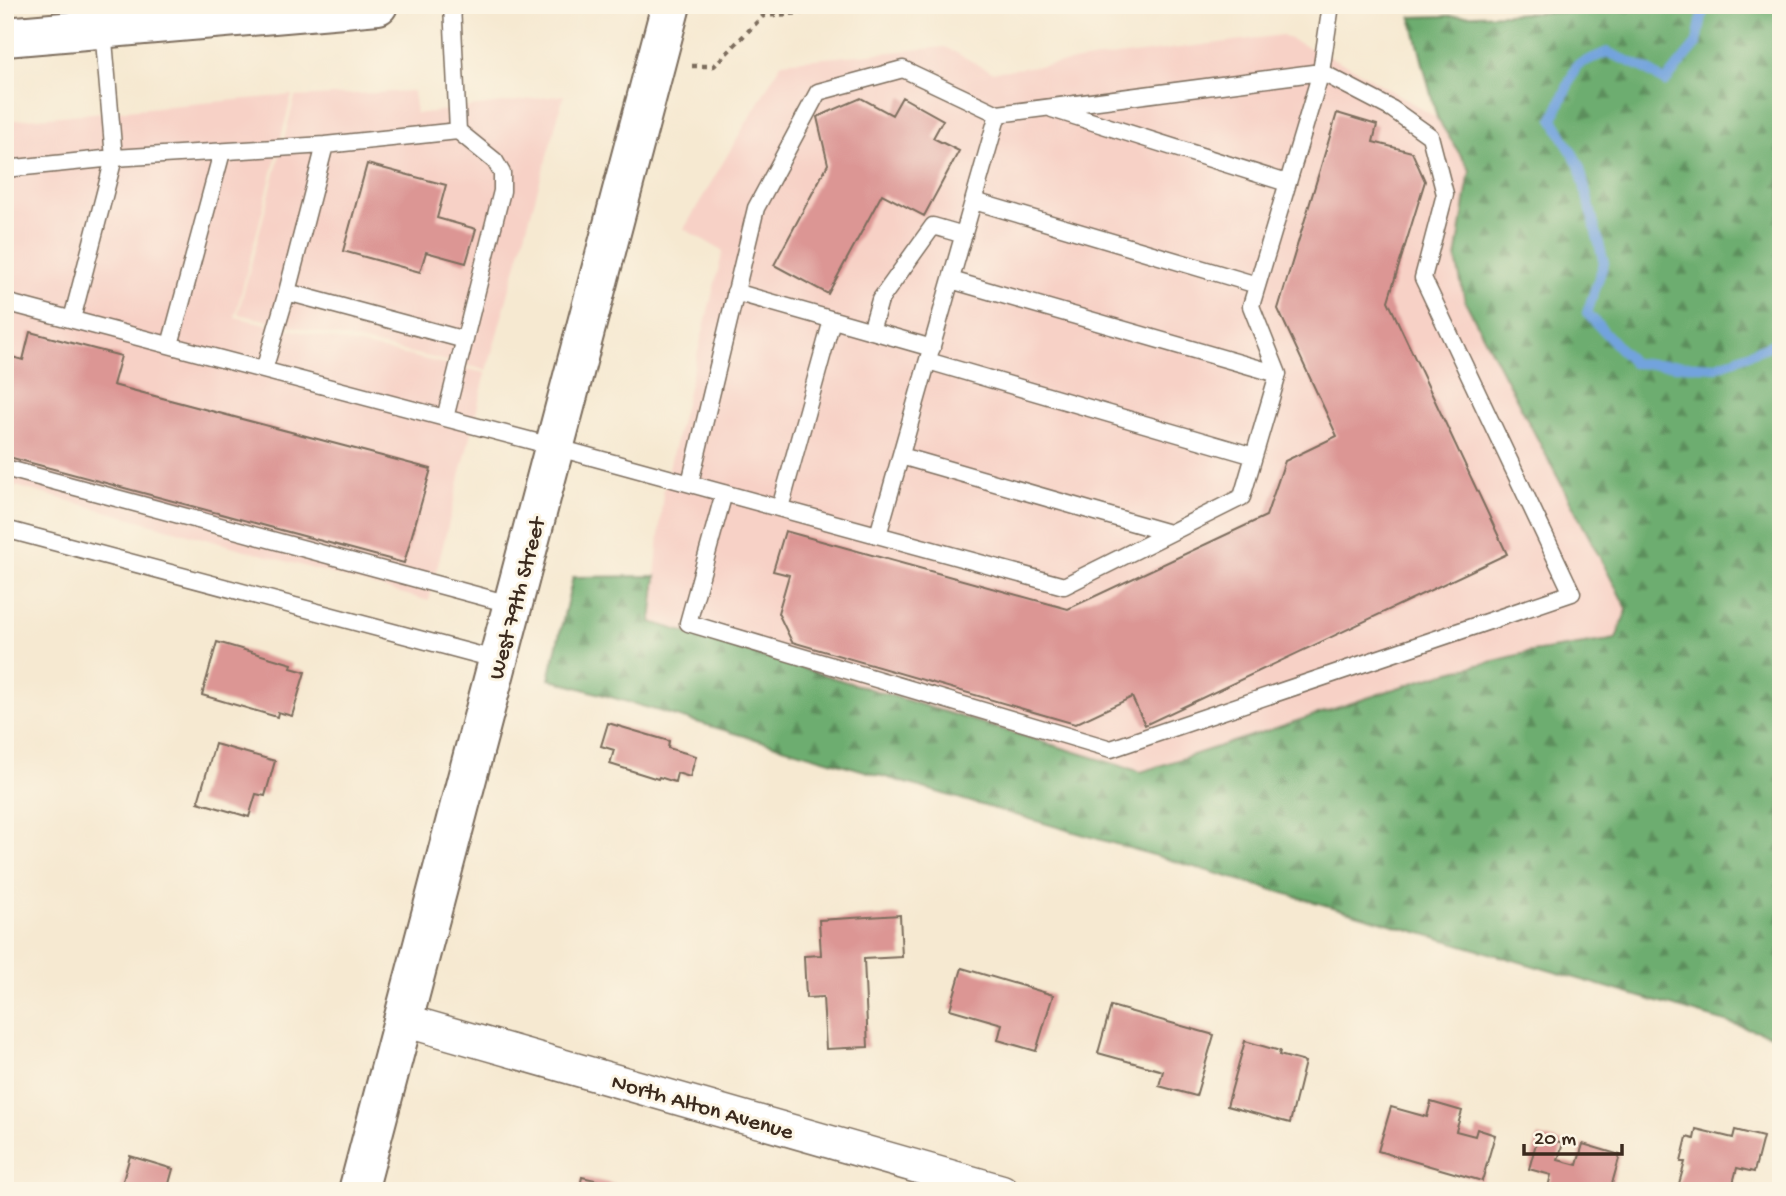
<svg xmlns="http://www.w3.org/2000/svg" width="1786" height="1196" viewBox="0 0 1786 1196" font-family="'Gochi Hand',sans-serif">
<defs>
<pattern id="forest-firs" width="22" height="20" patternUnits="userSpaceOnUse" patternTransform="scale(1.75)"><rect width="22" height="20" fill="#6dad70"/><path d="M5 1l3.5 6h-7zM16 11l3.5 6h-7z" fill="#5b8d5b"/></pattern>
</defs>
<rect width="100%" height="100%" fill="#fcf5e5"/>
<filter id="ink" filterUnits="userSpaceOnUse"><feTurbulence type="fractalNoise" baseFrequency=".0143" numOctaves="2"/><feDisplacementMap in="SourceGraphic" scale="14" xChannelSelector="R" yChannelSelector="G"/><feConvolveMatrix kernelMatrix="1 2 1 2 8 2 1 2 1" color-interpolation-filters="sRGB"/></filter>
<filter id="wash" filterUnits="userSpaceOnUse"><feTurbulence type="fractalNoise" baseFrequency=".00686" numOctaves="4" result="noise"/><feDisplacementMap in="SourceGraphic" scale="28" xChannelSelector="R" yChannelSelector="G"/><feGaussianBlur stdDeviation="1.57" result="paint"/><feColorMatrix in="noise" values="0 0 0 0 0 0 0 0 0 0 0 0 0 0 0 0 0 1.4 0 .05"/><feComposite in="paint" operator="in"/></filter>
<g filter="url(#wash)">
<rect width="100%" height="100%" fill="#f6e9d1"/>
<path fill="#f7d1c6" d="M1282 35 1353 68 1437 118 1470 169 1456 259 1465 301 1627 609 1616 639 1526 653 1434 676 1141 772 651 622 663 492 723 251 684 229 782 62 945 47 992 72Z
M413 91 416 114 564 95 487 370 238 314 295 97Z
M292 95 235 317 486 373 429 601 5 483V121Z"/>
<path fill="url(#forest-firs)" stroke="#546c47" stroke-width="2" d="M1781 5V1038L549 679 573 577 656 576 651 622 1141 772 1434 676 1526 653 1616 639 1627 609 1465 301 1456 259 1470 170 1437 118 1411 17Z"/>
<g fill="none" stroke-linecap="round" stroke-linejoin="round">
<path stroke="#72a3dd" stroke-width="10" d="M1704 5 1697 43 1665 82 1646 69 1607 52 1577 65 1553 119 1579 165 1604 263 1587 313 1633 363 1716 367 1781 341"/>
</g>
<g id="blocks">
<path fill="#dc9694" d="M902 97 943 120 933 138 959 151 924 216 882 194 828 294 774 265 828 164 817 117 861 98 892 115Z
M1337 113 1377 125 1373 142 1412 152 1425 181 1388 301 1507 554 1145 725 1132 697 1075 724 792 642 778 613 789 575 773 571 785 531 1068 609 1266 516 1285 461 1337 436 1278 309Z
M367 164 446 185 437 218 476 229 466 263 426 252 420 272 343 251Z
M30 332 121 356 113 385 431 469 404 563 5 456V355L23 360Z
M217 642 292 664 291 668 305 672 292 716 278 712 277 717 202 695Z
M608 723 669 741 668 748 696 756 690 777 677 773 675 782 659 777 658 779 610 764 614 750 601 746Z
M215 744 275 761 265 796 256 794 249 817 198 802Z
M900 915 902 957 864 959 868 1047 826 1049 823 997 806 998 804 956 821 955 819 920Z
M962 968 1053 995 1036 1051 998 1040 1002 1024 950 1009Z
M1111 1006 1214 1035 1196 1096 1159 1086 1163 1071 1098 1053Z
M1245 1041 1280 1051 1279 1055 1305 1062 1290 1123 1227 1106Z
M1431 1102 1462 1111 1456 1131 1475 1136 1477 1129 1495 1135 1482 1181 1378 1151 1391 1107 1427 1117Z
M1696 1129 1733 1138 1735 1130 1763 1137 1754 1172 1737 1168 1731 1191 1708 1187 1707 1191H1677L1685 1162H1681L1687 1137 1694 1139Z
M1538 1136 1563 1143 1558 1160 1577 1165 1583 1144 1620 1155 1610 1191H1547L1551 1175 1529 1169Z
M130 1156 173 1169 167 1191H120Z
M582 1177 621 1186 620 1191H579Z"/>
</g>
</g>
<g filter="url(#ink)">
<use href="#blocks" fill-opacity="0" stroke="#7c6d5d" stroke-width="2"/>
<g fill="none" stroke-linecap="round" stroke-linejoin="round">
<defs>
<path id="service" d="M452 5 458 131
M1052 109 1287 183
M325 145 458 131 495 161 502 173V191L445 418
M5 169 114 158 101 5
M974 201 1257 285
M951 280 1278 374
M735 292 932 348
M5 302 555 447 1064 586 1242 497 1278 374 1251 306 1321 72 1331 5
M72 319 114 158 325 145 287 292 465 340
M871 331 880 300 933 226 964 235
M170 345 222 152
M928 361 1254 456
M264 370 287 292
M901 456 1169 533
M5 468 513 605
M690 483 756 208 818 92 903 69 998 114 1321 72 1392 109 1430 136 1445 194 1423 278 1572 593 1111 749 688 623 724 493
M780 508 832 320
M5 529 498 660
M878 535 998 114"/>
<path id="minor" d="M403 1020 1002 1191"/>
<path id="secondary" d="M358 1191 671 5"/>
<path id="primary" d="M5 37 378 5"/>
</defs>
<use href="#service" stroke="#7c6d5d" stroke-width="19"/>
<use href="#minor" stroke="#7c6d5d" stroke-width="35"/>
<use href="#secondary" stroke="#7c6d5d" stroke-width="42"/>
<use href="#primary" stroke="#7c6d5d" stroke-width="42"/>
<path stroke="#7c6d5d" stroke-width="4.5" stroke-dasharray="5 5" stroke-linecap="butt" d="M692 66H714L763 16 898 5"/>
<use href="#service" stroke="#fff" stroke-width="16"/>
<use href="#minor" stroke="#fff" stroke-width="32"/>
<use href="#secondary" stroke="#fff" stroke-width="38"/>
<use href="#primary" stroke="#fff" stroke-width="38"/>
</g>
</g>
<g text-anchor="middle" stroke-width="6" stroke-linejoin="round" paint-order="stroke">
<g font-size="23" fill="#3b2a1e" stroke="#fcf5e5">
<text transform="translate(515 598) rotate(-75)" y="8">West 79th Street</text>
<text transform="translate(703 1105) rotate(16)" y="8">North Alton Avenue</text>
</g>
</g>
<rect width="1786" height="1196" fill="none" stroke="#fcf5e5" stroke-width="28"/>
<path d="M1524 1144v10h98v-10" fill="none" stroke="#3b2a1e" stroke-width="3.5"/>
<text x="1534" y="1144" font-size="21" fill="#3b2a1e" stroke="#fcf5e5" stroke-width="5" paint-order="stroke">20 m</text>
</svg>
